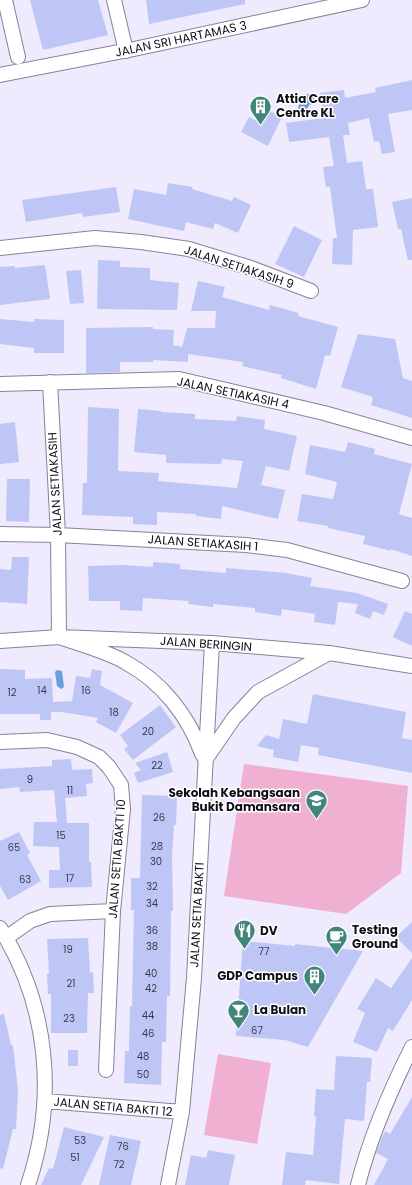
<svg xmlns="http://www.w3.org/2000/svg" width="412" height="1185" viewBox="0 0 412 1185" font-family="Poppins,sans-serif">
<rect width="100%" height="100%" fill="#efeafd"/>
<path fill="#f0b0d1" d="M244 764 408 786 401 873 346 914 224 896Z
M218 1054 271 1063 257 1144 204 1135Z"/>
<path fill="#689fde" d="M309 94 314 97V103L309 105 306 114 300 113 298 108 303 95Z
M57 670 62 671 64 687 61 689 57 686 55 672Z"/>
<path fill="#bdc6f5" d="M30 0H98L108 35 43 50Z
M146 0H245V4L149 24Z
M412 80V110L388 114 395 152 382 154 379 141 374 142 369 118 348 123 350 135H343L347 163 362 161 366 189H373L378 227 353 230 352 265 332 264 333 238H337L330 187H326L323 167 334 166 329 137 289 142 286 123 324 118 320 93 344 90 345 98 376 92 375 88Z
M264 108 282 117 268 146 241 132 249 117 257 121Z
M168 183 193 187 192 189 232 201 234 197 251 205 238 233 215 223 213 229 186 222 184 231 128 219 134 189 166 195Z
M116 187 120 212 83 217 82 213 26 222 22 200Z
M412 198V260H408L401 229H398L392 202Z
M294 226 322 240 304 277 275 264Z
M98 260 120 261V267L150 268V280L179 283 177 310 97 309Z
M45 265 50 299 0 305V267L15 266V268Z
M81 270 84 303 70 304 66 271Z
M198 281 225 287 222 297 269 310 270 305 299 313 298 316 338 327 330 356 325 355 316 389 281 378 282 375 242 366 243 362 188 354V362L153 360V362H120V372L86 373V328L153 327V329L174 330 173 345 182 347 187 328H215L216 311H191Z
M0 319 34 322V319L64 320V353H34V348L0 344Z
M358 334 395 339 403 378 412 381V418L371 405 373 397 341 387Z
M88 407 119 409 118 471 159 473 158 481 237 488 243 461 222 459 221 464 166 463V455L134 452 138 409 161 411V412L195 414V419L236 421 237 416 265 420 264 429 297 436 289 471 266 466 261 485 285 490 278 519 222 506 221 519 196 516V514L157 512V525L133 524V517L82 515 83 483H87Z
M15 422 19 462 0 464V424Z
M348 442 375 449 374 454 412 464 399 514 412 518V556L391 549V551L363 544 365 536 328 528V526L297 521 302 494 333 499 337 482 305 474 310 445 345 452Z
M7 479H30L29 522 6 521Z
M12 557H29L27 604 0 602V569L11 570Z
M153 562 180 564V569L226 573V568L286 573 312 578 310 586 357 593 388 604 384 615 373 611 370 619 355 613 358 604 338 602 335 625 314 622 315 614 282 609 281 616 255 612V608L213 604V607L188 604 189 601 143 598 142 611 120 610V601H89L88 566 123 565 153 567Z
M405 611 412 614V646L393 637Z
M0 669 25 670V679L52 678 53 702 72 701 76 676 90 678 92 669 102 671 100 685 133 703 116 733 96 722 98 718 62 712H51V720H40V714H0Z
M313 694 406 712 402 738 412 740V773L318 755 319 748 301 745 298 762 273 757 274 750 257 746 266 735 279 739 283 719 307 724Z
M160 705 176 727 133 760 124 749 128 746 120 735Z
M167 752 173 772 138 783 134 773 141 770 135 763Z
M71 759 72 770 92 769 93 783 86 784 87 796 65 798 67 823H89V862H91L92 887 49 888V870H60L59 847 33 846 34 822H57L54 790 20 792 19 787 0 789V769L52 766V760Z
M142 795 177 796 176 825H174L172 855 173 911H171L170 996H167L166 1042H162L161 1085 124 1083 125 1051H129V1047L130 1006H132L134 910H131V878H140Z
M19 832 30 853 27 855 41 881 8 900 0 886V841Z
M412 922V953L396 937Z
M88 938 90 973 93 972 94 993H88L87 1033H51V994H48L47 974H49L47 939Z
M243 941 295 946V944L363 951 308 1047 285 1040 236 1036Z
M412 958V1000L393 1031 388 1028 377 1052 353 1042 365 1013 357 1009 376 978 391 988Z
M4 1014 11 1045H13L18 1091 16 1129H13L3 1169 0 1168V1015Z
M68 1050H78V1066H68Z
M336 1056 372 1058 370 1082H367L364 1121 345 1119 339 1184 306 1180 305 1185H282L286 1152 313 1155 316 1117 314 1116 316 1089 334 1090Z
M412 1097V1185H374L388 1159 376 1153 381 1140 385 1131 390 1134Z
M64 1127 104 1137 81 1185H41L49 1168 53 1169Z
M110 1135 141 1141 131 1185H99Z
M208 1150 235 1155 229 1185H185L191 1155 206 1158Z"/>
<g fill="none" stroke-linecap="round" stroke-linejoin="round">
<defs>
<path id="minor" d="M5 0 18 57
M114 0 126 51
M0 75 134 49 362 0
M0 248 95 238 141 242 189 249 251 268 311 291
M50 382 58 535 59 637C79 644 106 651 125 662 162 682 188 715 202 754
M0 384 179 379 324 413 412 438
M0 534 58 535 246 545 287 550 402 581
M0 641 59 637 212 643 329 653 412 666
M0 742 47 740 77 747 99 757 109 767 121 785 123 809 113 911 106 1070
M205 760 234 718 258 692 329 653
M0 928C49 1006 57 1099 28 1185
M6 938 30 921 50 914 113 911
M45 1101 182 1112
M168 1185 182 1112 194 978 212 643
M358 1185C370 1137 390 1091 412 1047"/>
</defs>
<use href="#minor" stroke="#898297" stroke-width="16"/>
<use href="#minor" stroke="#fff" stroke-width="14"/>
</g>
<defs>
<symbol id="building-pin" viewBox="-11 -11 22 30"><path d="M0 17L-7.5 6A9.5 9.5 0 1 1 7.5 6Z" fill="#41857b" stroke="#fff"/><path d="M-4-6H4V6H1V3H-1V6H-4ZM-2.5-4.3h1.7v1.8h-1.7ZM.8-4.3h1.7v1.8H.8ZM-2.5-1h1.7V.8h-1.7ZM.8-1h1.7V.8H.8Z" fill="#fff"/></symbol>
<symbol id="school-pin" viewBox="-11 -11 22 30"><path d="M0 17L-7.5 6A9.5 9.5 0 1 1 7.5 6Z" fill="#41857b" stroke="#fff"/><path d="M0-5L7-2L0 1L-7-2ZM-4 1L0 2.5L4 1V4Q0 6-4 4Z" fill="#fff"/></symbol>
<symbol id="restaurant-pin" viewBox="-11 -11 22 30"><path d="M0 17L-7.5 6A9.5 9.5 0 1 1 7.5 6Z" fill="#41857b" stroke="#fff"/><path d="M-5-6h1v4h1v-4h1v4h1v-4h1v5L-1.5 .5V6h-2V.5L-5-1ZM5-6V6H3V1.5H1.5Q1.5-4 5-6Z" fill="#fff"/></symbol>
<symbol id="cafe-pin" viewBox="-11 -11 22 30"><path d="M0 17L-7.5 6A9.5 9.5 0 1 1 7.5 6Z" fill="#41857b" stroke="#fff"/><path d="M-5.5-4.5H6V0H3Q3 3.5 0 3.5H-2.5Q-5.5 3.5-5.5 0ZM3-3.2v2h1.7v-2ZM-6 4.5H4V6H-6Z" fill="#fff"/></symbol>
<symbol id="bar-pin" viewBox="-11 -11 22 30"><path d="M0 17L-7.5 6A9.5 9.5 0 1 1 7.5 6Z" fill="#41857b" stroke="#fff"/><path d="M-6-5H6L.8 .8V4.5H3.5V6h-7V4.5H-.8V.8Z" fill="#fff"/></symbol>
</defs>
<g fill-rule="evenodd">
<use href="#building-pin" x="248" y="94" width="25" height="34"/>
<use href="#school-pin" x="304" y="788" width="25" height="34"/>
<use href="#restaurant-pin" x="232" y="918" width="25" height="34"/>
<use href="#cafe-pin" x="324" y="924" width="25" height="34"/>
<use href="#building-pin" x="302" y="964" width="25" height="34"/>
<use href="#bar-pin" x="226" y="998" width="25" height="34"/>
</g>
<g text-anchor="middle" stroke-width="3" stroke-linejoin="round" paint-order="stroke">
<g font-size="10" fill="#3b3b4d">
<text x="42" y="694">14</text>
<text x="86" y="694">16</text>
<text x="12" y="696">12</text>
<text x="114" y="716">18</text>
<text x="148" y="735">20</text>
<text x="157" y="769">22</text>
<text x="30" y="783">9</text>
<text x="70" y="794">11</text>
<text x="159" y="821">26</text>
<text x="61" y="839">15</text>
<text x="157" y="850">28</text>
<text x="14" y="851">65</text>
<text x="156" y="865">30</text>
<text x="70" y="882">17</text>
<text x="25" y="883">63</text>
<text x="152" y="890">32</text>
<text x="152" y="907">34</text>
<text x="152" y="934">36</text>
<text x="152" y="950">38</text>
<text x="68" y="953">19</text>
<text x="264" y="955">77</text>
<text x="151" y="977">40</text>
<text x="71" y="987">21</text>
<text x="151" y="992">42</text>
<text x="148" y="1019">44</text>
<text x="69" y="1022">23</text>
<text x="257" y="1034">67</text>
<text x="148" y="1037">46</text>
<text x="143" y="1060">48</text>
<text x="143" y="1078">50</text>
<text x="80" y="1144">53</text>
<text x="123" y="1150">76</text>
<text x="75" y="1161">51</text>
<text x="119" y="1168">72</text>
</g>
<g font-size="12" fill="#100d15" stroke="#fff">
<text transform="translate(181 39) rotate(-12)" y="4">JALAN SRI HARTAMAS 3</text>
<text transform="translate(239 267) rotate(18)" y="4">JALAN SETIAKASIH 9</text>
<text transform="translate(233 393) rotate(12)" y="4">JALAN SETIAKASIH 4</text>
<text transform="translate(55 484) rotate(-93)" y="4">JALAN SETIAKASIH</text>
<text transform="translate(203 543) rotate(4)" y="4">JALAN SETIAKASIH 1</text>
<text transform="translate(206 644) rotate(4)" y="4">JALAN BERINGIN</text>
<text transform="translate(117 859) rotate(-86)" y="4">JALAN SETIA BAKTI 10</text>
<text transform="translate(197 915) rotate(-87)" y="4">JALAN SETIA BAKTI</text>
<text transform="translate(113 1107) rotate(5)" y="4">JALAN SETIA BAKTI 12</text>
</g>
<g font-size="12" font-weight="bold" fill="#100d15" stroke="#fff" text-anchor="start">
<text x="276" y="103">Attia Care<tspan x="276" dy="14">Centre KL</tspan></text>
<text x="300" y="797" text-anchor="end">Sekolah Kebangsaan<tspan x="300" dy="14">Bukit Damansara</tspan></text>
<text x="352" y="934">Testing<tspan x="352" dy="14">Ground</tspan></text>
<text x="260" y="935">DV</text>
<text x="298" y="980" text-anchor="end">GDP Campus</text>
<text x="254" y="1014">La Bulan</text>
</g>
</g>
</svg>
